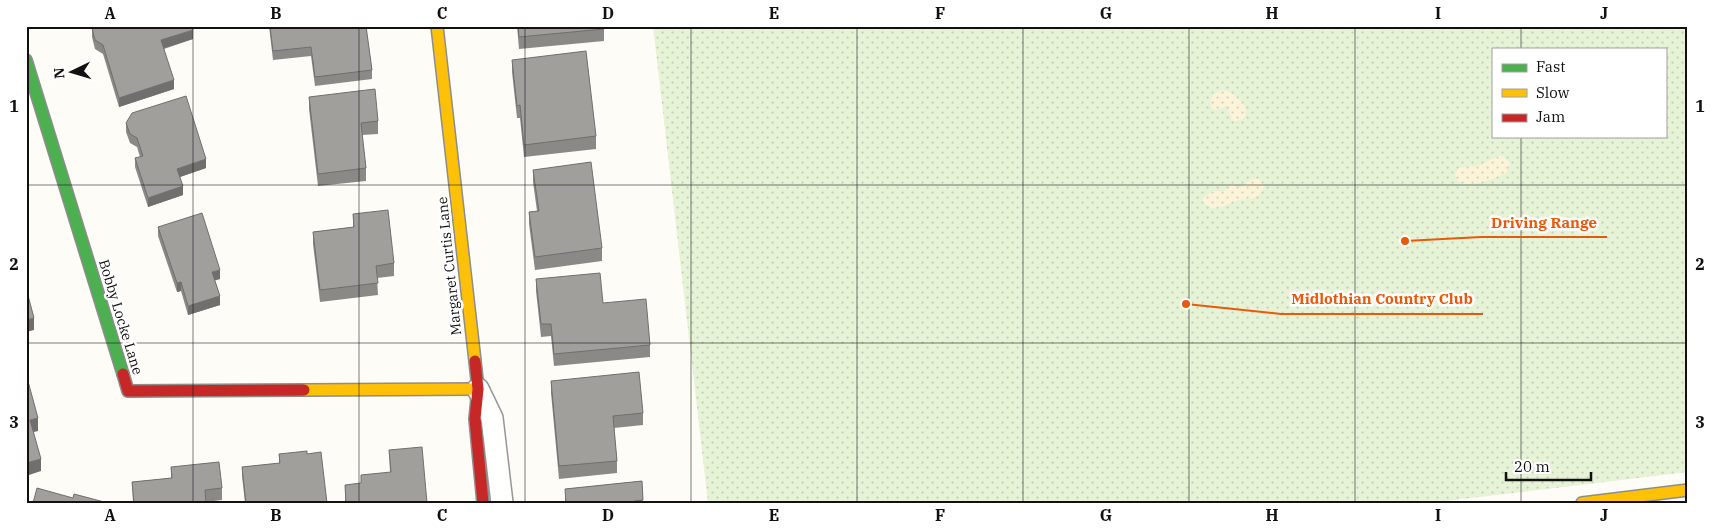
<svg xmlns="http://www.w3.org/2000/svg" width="1714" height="529" viewBox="0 0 1714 529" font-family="'IBM Plex Serif',serif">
<defs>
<pattern id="grass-dots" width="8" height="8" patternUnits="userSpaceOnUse" patternTransform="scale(1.25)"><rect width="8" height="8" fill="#e7f3d7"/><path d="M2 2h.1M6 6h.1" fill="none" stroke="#c5cfb8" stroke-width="1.8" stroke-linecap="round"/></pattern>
<pattern id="sand-dots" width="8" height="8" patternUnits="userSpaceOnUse" patternTransform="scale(1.25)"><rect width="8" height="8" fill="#fcf4d9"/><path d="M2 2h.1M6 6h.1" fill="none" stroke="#d7d0b9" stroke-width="1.8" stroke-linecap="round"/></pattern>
</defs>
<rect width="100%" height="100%" fill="#fdfcf7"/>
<path fill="url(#grass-dots)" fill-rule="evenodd" d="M653 26H1688V472L1429 503H708ZM1493 49H1665V136H1493Z"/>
<path fill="url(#sand-dots)" d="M1222 90C1234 92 1253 106 1243 119L1237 121 1232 120 1227 106 1216 110 1212 109 1210 101 1214 94Z
M1498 156H1503L1510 163 1506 173C1494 179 1458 194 1455 174L1459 168 1481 165Z
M1252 179H1259L1264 186C1261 202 1247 197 1236 201 1224 205 1214 214 1203 202V198L1213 191H1224L1232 184 1240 188Z"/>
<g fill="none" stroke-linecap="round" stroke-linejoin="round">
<defs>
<path id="street" d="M478 389 492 418 502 503"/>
<path id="fast" d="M26 60 123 374"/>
<path id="slow" d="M437 26 475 361
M304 390 478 389
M1582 503 1688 490"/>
<path id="jam" d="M475 361 478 389 475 419 483 503
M123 374 128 391 304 390"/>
</defs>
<use href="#street" stroke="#979795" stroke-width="24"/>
<use href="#fast" stroke="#8e8d8b" stroke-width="14"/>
<use href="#slow" stroke="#8e8d8b" stroke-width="14"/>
<use href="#jam" stroke="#8e8d8b" stroke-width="14"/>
<use href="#street" stroke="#fffffe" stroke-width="21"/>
<use href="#fast" stroke="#4caf50" stroke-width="11"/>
<use href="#slow" stroke="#ffc107" stroke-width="11"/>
<use href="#jam" stroke="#c62828" stroke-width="11"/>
</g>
<path fill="#8a8986" d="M269 26H366L372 70V79L315 86 311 56 273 60Z
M517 26H604V41L519 49Z
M92 28 193 39 164 49 174 89 119 107 103 54 95 49 92 37Z
M512 60 596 136V149L524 157 520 118H517L512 72Z
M309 97 378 121V134L362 135 366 168V181L318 186 309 109Z
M126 123 206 168 180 177 183 195 148 207 135 167V158L140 157 137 147 130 143 126 132Z
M533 170 602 248V261L535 270 529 224V212L537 211 533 182Z
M353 214 394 263V276L377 278 378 295 320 302 313 244V232L353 227Z
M158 227 220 279 215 280 220 305 188 315 181 291 177 292 158 236Z
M536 279 603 303 650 345V357L554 366 551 336 541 337 536 291Z
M551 381 643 413V425L614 428 617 461V473L559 479 551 393Z
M389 450 427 503H345V485L361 484V475L390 473Z
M279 454H307L327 503H245L242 476V467L279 463Z
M171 467 222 488V500L206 502V503H133L132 482 171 478Z
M642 481 643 503H565V489Z"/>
<path fill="#716f6d" d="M193 30V39L161 49V40Z
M174 80V89L119 107V98Z
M206 159V168L177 178V169Z
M183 186V195L148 207V198Z
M220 270V279L212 281V272Z
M181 282V291L177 292V283Z
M220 296V305L188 315V306Z
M34 318V330L26 332V320Z
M28 353V365L26 366V354Z
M38 418V431L30 433V420Z
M41 459V471L26 476V463Z"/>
<path fill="#a19f9c" stroke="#716f6d" d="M93 26H192L193 30 161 40 174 80 119 98 103 45 95 40 92 28Z
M270 26H366L372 70 315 77 311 47 273 51Z
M518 26H604V29L519 37Z
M586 51 596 136 524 145 520 105 517 106 512 60Z
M375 89 378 121 361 123 366 168 318 174 309 97Z
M186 96 206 159 177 169 183 186 148 198 135 158 143 156 137 138 130 134 126 123 132 113Z
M591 162 602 248 535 257 529 212 539 211 533 170Z
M388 210 394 263 376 266 378 283 320 290 313 232 354 227 353 214Z
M202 213 220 270 212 272 220 296 188 306 181 282 177 283 158 227Z
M600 273 603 303 646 299 650 345 554 354 551 324H541L536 279Z
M26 288 34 318 26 320Z
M639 372 643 413 613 416 617 461 559 466 551 381Z
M26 374 38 418 30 420 41 459 26 463Z
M422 447 427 503H346L345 485 361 483V475L391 472 389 450Z
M307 451V454L321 452 327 503H246L242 467 280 463 279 454Z
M219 462 222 488 205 490 206 503H134L132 482 172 478 171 467Z
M642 481 643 500 634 501V503H566L565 489Z
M37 488 73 498 74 494 108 503H33Z"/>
<path fill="none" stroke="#111" stroke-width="1" stroke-opacity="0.55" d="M193 26V503M359 26V503M525 26V503M691 26V503M857 26V503M1023 26V503M1189 26V503M1355 26V503M1521 26V49M1521 136V503M26 185H1688M26 343H1688"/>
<g text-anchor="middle" stroke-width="5" stroke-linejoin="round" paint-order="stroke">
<g font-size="14" fill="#111" stroke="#fff">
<text transform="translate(449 266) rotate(-96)" y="5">Margaret Curtis Lane</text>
<text transform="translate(121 317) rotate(73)" y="5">Bobby Locke Lane</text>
</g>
</g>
<path fill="none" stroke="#e8590c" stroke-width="2" d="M1405 241L1481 237H1607M1186 304L1281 314H1483"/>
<g fill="#e8590c" stroke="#fff" stroke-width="2">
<circle cx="1405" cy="241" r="5"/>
<circle cx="1186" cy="304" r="5"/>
</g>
<g font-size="15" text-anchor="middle" font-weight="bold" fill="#e8590c" stroke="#fff" stroke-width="5" stroke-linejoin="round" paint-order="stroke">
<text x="1544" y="228">Driving Range</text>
<text x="1382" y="304">Midlothian Country Club</text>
</g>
<rect width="1714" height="529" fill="none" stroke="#ffffff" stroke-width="55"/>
<rect x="1492" y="48" width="175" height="90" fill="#ffffff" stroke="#a0a0a0"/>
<rect x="1502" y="64" width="25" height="8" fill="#4caf50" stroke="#a0a0a0"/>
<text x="1536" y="72" font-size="15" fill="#111111">Fast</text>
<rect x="1502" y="89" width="25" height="8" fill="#ffc107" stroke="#a0a0a0"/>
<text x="1536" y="98" font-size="15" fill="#111111">Slow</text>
<rect x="1502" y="114" width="25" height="8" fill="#c62828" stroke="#a0a0a0"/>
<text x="1536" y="122" font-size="15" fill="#111111">Jam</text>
<g transform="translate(72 72) rotate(265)" stroke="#ffffff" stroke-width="4" paint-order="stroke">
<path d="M0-4L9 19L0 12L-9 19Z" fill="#111111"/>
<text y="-8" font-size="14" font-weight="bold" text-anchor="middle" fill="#111111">N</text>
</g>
<path d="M1506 472v8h85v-8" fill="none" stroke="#111111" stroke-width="2.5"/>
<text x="1514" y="472" font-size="15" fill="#111111" stroke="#ffffff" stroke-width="4" paint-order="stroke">20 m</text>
<rect x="28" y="28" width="1658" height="474" fill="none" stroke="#111" stroke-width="2"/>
<g font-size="16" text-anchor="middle" font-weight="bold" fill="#111">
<text x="110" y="19">A</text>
<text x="276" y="19">B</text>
<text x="442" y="19">C</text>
<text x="608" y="19">D</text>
<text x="774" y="19">E</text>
<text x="940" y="19">F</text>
<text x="1106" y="19">G</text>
<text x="1272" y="19">H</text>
<text x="1438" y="19">I</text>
<text x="1604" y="19">J</text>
<text x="14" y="112">1</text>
<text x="1700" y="112">1</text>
<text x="14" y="270">2</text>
<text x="1700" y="270">2</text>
<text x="14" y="428">3</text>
<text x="1700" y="428">3</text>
<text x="110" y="521">A</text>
<text x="276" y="521">B</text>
<text x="442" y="521">C</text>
<text x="608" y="521">D</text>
<text x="774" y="521">E</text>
<text x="940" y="521">F</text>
<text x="1106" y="521">G</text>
<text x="1272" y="521">H</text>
<text x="1438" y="521">I</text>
<text x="1604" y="521">J</text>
</g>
</svg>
